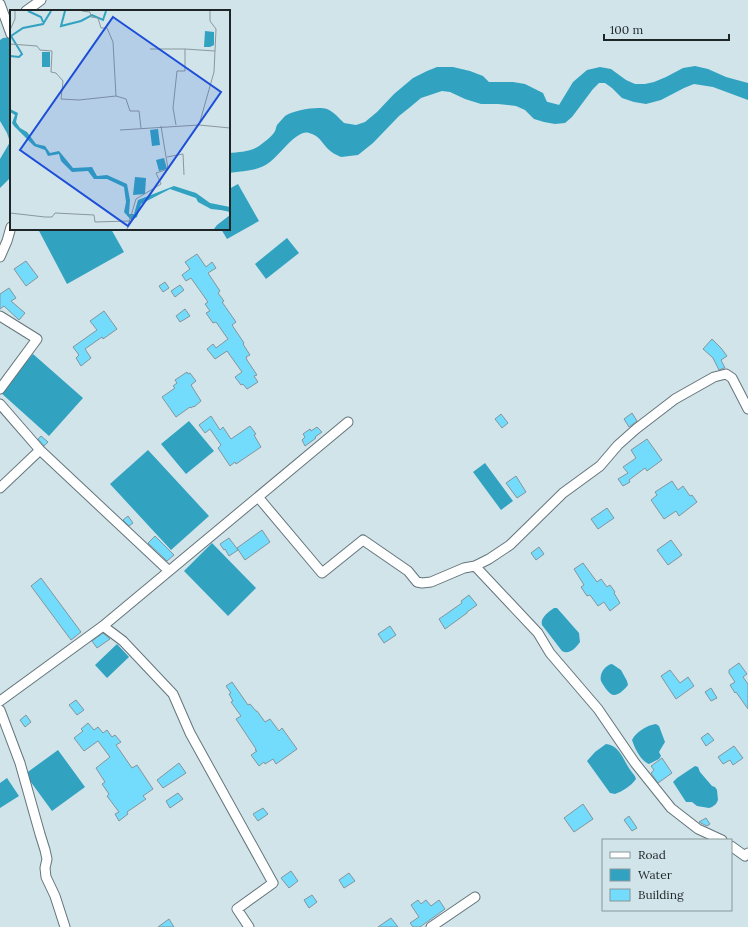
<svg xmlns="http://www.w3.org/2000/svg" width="748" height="927" viewBox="0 0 748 927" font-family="Lora,serif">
<rect width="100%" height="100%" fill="#d1e4ea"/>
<path fill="#32a2c1" d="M11 37V74L9 77 11 89V177L0 188V159L10 142 7 133 0 121V40L3 38Z
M695 66 708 69 726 77 748 83V100L713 87 694 84 684 88 661 100 646 104 634 102 622 98 612 88 605 83H599L593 89 572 117 565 123 555 124 544 122 534 119 525 110 516 106 498 104H481L465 99 450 92 442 91 421 98 409 108 399 116 373 143 358 155 341 157C336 155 331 152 328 149 321 142 320 136 309 133 297 129 280 155 270 162 257 172 245 170 229 173V153C239 152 250 152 259 146 264 142 272 137 275 131 276 129 276 127 277 125 279 123 283 118 285 116 294 110 318 106 327 109 334 112 339 118 344 123L356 125 365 122 377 112 394 94 413 78 427 71 437 67H453L470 71 483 76 489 82H513L525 84 543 93 551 111 559 105 573 82 587 70 600 67 611 69 626 80 635 84H645L654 82 666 77 683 68Z
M238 184 259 221 227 239 221 229H229V189Z
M38 229H111L124 252 67 284Z
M287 238 299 253 266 279 255 264Z
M33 354 83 398 49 436 0 392V391Z
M189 421 214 451 186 474 161 444Z
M148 450 209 516 171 550 110 484Z
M485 463 513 501 501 510 473 472Z
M212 543 256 588 228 616 184 571Z
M554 608H557L579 633 580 642C576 648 569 655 562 651L542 625C540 618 548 612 554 608Z
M117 644 129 657 107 678 95 665Z
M612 664 621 670 627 681 628 685C625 689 618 696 613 695 610 694 608 691 606 689 604 686 602 683 601 681 599 674 605 665 612 664Z
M656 724 659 726 665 742 659 752 661 756 659 759 649 764C641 761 635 749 632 740 636 732 647 725 656 724Z
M606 744C620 745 624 762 631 771 633 774 635 775 636 779 631 786 623 791 615 794L610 793 587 761 595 752Z
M58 750 85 787 52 811 25 774Z
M695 766 698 767 700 772 712 786 715 787 717 790 718 800 716 804 712 807 709 808 697 806 692 802H686L673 782 677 778Z
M7 778 19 796 0 808V783Z"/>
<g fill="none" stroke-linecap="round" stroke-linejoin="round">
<path stroke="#32a2c1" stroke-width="9" d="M538 104 565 111 566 110"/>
</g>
<path fill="#73dcfc" stroke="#84959b" d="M197 254 206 267 212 262 216 268 208 273 220 291 218 293 224 301 222 302 236 322 232 325 244 343 243 344 250 355 246 357 247 360 257 375 254 376 258 382 247 389 243 384 241 385 235 377 242 372 227 351 215 359 207 349 213 344 216 348 228 339 216 322 213 323 206 313 210 311 205 304 208 302 191 278 186 281 182 275 190 269 185 262Z
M26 261 38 277 26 286 14 269Z
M165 282 169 288 163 292 159 286Z
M180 285 184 290 175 297 171 291Z
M9 288 16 298 11 301 25 313 19 320 4 306 0 309V294Z
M185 309 190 316 180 322 176 316Z
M104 311 117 329 103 339 102 337 85 349 91 358 81 366 76 358 79 355 73 347 97 330 90 321Z
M712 339 721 348 727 356 721 360 725 368H724L719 370 713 358 703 349Z
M187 372 188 374 190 373 196 381 191 385 201 401 194 407V406L191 408 190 407 176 417 162 397 175 388 173 386 177 383 175 380Z
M632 413 637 421 629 427 624 419Z
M501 414 508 423 502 428 495 419Z
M211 416 220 430 223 427 231 439 250 426 256 434 254 435 261 447 236 464 235 462 230 466 218 448 221 445 210 429 205 433 199 425Z
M317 427 322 432 315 437 316 438 305 446 302 440 305 437 303 434 310 429 311 431Z
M41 436 48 442 44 446 38 439Z
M647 439 662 460 647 471 645 468 629 480 630 482 623 486 618 479 628 473 623 467 636 458 631 450Z
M516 476 526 492 517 498 506 483Z
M672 481 678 490 683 486 690 496 692 495 697 502 679 516 676 511 664 519 651 500 657 495 655 492Z
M607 508 614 518 598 529 591 519Z
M128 516 133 523 129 526 123 520Z
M262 530 270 542 245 560 237 548Z
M155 536 174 555 167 561 148 543Z
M229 538 238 550 229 556 225 549 224 550 220 544Z
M671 540 682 555 668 565 657 550Z
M539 547 544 554 536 560 531 553Z
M583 563 597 582 601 579 607 587 610 585 615 592 614 593 620 603 610 611 604 602 598 606 590 595 587 596 581 587 584 585 574 569Z
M41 578 81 632 71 640 31 586Z
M469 595 477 605 467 612V613L445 629 439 619 462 603 461 601Z
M390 626 396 635 384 643 378 634Z
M103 633 110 639 97 648 92 641Z
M739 663 747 674 743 677 748 684V709L736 692 735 693 730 685 735 682 729 673V670Z
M670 670 680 683 688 677 694 686 676 699 661 676Z
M232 682 248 705 250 704 256 711H257L265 722 270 719 279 731 282 728 297 749 276 764 273 759 265 764 264 762 259 766 251 755 257 751 255 750 256 749 236 719 241 716 231 702 233 701 229 694 231 693 226 686Z
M711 688 717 698 711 701 705 692Z
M76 700 84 710 77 715 69 705Z
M26 715 31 722 25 727 20 720Z
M88 723 94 730 98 727 103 733 107 730 112 737 115 735 121 742 116 745 132 768 137 765 153 789 143 796 146 799 127 812 128 814 119 821 115 814 119 812 107 796 109 794 102 784 105 782 96 768 110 757 98 741 84 751 74 738 83 731 81 729Z
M708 733 714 740 706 746 701 738Z
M734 746 743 758 733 765 730 760 723 764 718 757Z
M662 758 672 773 658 783 651 773 654 770 651 766Z
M179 763 186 773 163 788 157 780Z
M178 793 183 799 170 808 166 801Z
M583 804 593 819 574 832 564 818Z
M263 808 268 814 258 821 253 814Z
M629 816 637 828 632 831 624 820Z
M706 818 710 824 707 826 699 822Z
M291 871 298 881 289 888 281 878Z
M349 873 355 881 344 888 339 880Z
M312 895 317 902 309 908 304 900Z
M418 900 421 904 426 900 431 906 439 900 445 909 420 927H413L410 923 419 917 411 905Z
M391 918 398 927H378Z
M169 919 174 927H158Z"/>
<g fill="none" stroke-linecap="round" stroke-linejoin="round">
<defs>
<path id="minor" d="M0 4 11 34
M26 11 41 0
M0 257 7 241 11 227
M0 316 37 339 0 389
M0 404 40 450 169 571
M0 488 40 450
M258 497 322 573 363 540 408 571 417 582 422 583 431 582 464 568 475 566 538 633 550 653 598 709 635 763 671 808 698 829 722 840
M475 566 489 559 510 545 563 493 600 466 618 445 636 429 675 399 714 377 726 374 732 378 748 409
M103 626 123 641 173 694 190 733 273 883 237 909 249 927
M0 701 103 626 348 422
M0 710 20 763 40 834 45 850 47 859 45 868 46 877 55 896 65 927
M731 846 745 856 748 853
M431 927 475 897"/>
</defs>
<use href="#minor" stroke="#64757b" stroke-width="11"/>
<use href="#minor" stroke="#fff" stroke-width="9"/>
</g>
<g transform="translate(10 10)">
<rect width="220" height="220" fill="#d1e4ea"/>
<path d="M195 21 204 22V35L200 37H194ZM32 42H40V57H32ZM0 99 8 103 6 112 10 118 17 122 26 134 35 136 40 143 49 141 63 158 82 157 87 166 97 165 117 174 120 190 119 204H124L128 190 164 176 186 183 200 193 220 197V201L201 199 188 192 186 188 160 179 131 194 127 207 121 210 114 202 116 192 114 177 97 169H84L78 161 62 162 51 151 49 144 38 146 35 140 24 136 4 116 2 113 5 105 0 102ZM148 119 150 135 142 136 140 120ZM154 148 157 159 149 161 146 150ZM125 167 136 168 135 184 123 185ZM220 205V219H204L207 215Z" fill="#32a2c1"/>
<path fill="none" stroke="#32a2c1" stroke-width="2" d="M18 1 31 7 33 12M55 1 51 16 71 11 82 5 93 10 96 1M0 46 9 47 12 44 1 26 13 18 33 14 41 1M208 198 220 201"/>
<path fill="none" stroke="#89989c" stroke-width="1" d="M72 1 80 2 81 7 88 8 91 18H97L103 32 106 86 116 89 120 101H129L131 118M0 20 5 9V1M0 34 27 36 30 40 42 41 41 62 46 63 53 71 51 89 69 90 106 86M140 39H175V61H167L163 98 166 115M175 39 205 41M189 115 204 62 206 19 200 11V1M110 120 189 115 220 118M157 147 173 144 174 165M0 203 35 207H42L45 203 84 205 85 212 119 211M117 219 126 189 151 174 146 163 158 159 151 116"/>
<path fill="#1d4ed8" fill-opacity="0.15" stroke="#1d4ed8" stroke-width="2" d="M103 7 211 82 118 216 10 140Z"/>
<rect width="220" height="220" fill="none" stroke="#1e2527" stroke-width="2"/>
</g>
<rect x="602" y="839" width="130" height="72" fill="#d1e4ea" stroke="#89989c"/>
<rect x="610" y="852" width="20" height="6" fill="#ffffff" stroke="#89989c"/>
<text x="638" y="859" font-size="12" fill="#1e2527">Road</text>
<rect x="610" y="869" width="20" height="12" fill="#32a2c1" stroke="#89989c"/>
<text x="638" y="879" font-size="12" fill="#1e2527">Water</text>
<rect x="610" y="889" width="20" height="12" fill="#73dcfc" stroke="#89989c"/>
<text x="638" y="899" font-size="12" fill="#1e2527">Building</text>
<path d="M604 34v6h125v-6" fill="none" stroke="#1e2527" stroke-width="2"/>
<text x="610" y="34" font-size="12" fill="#1e2527" stroke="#d1e4ea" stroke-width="3" paint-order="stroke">100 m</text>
</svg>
